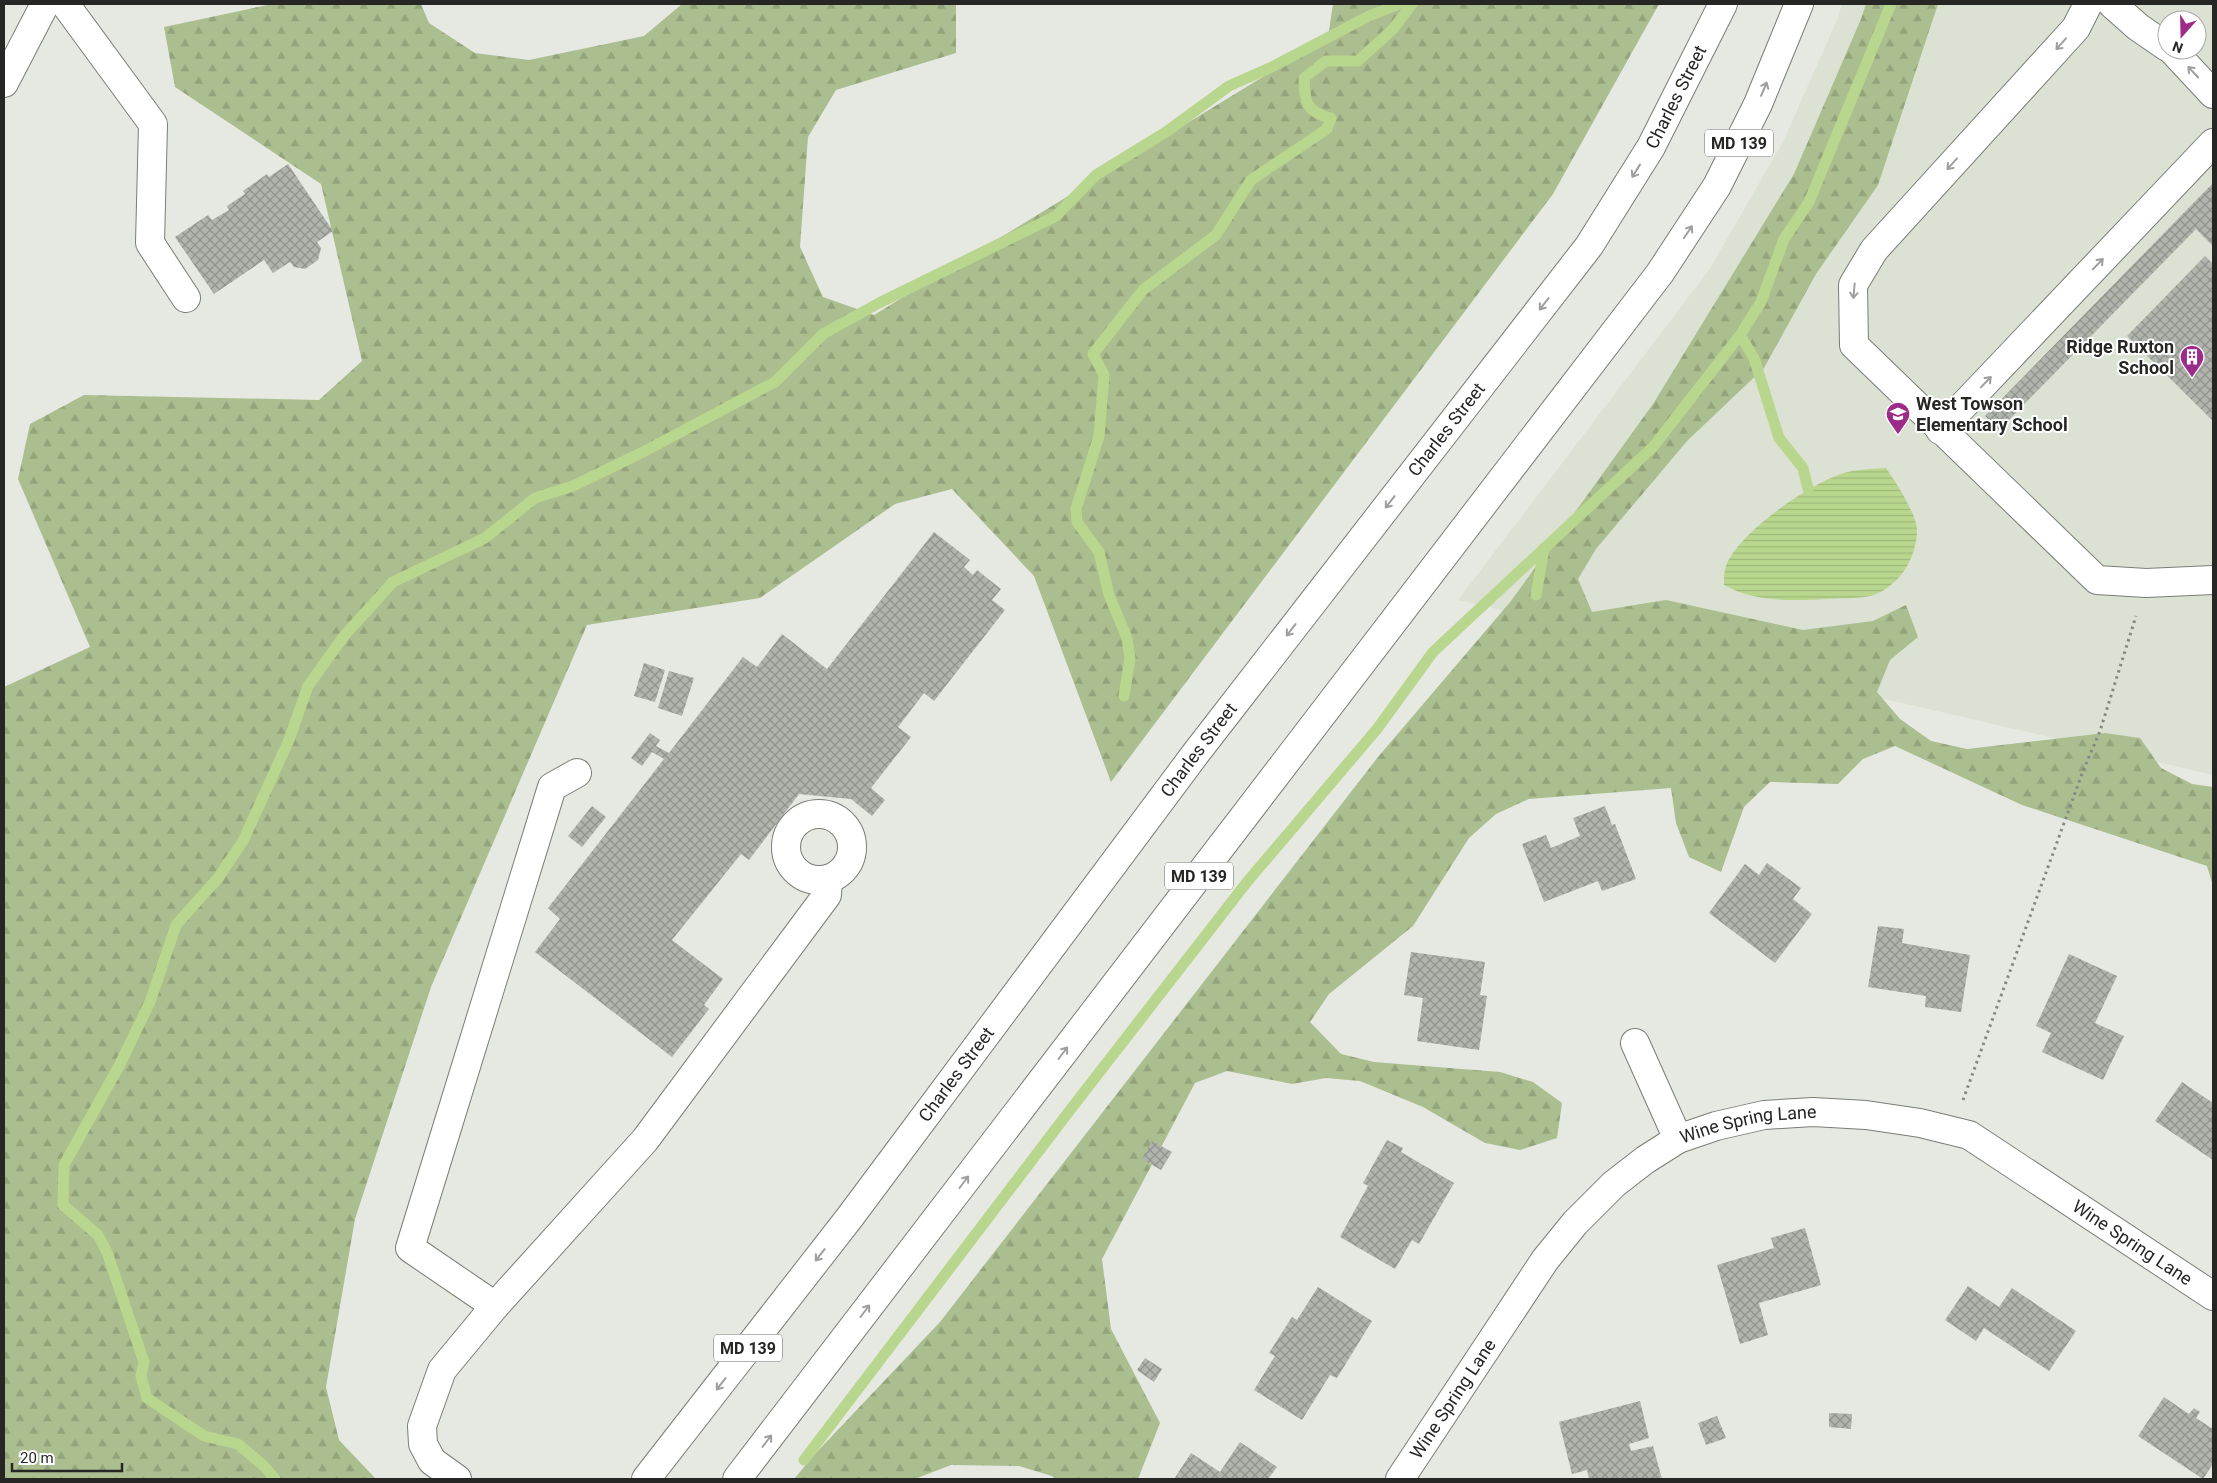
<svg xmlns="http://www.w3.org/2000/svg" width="2217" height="1483" viewBox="0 0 2217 1483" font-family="Roboto,sans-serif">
<defs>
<pattern id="forest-firs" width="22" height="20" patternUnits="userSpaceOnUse" patternTransform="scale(1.25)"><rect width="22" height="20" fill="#abbe8f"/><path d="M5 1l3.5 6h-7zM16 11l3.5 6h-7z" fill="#93a37b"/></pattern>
<pattern id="water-rules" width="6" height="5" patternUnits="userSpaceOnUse" patternTransform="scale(1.25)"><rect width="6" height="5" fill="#b9d68e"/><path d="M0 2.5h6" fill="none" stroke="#9fb87a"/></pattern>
<pattern id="building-cross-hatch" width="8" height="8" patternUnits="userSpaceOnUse" patternTransform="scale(1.25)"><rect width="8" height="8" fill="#b1b4ad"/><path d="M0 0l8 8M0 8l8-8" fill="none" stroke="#90928d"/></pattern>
</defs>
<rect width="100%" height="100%" fill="#e6e9e2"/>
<path fill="#dbe1d3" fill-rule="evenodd" d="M1842 4H2213V775L1458 600 1709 270 1783 142 1837 20ZM2167 20H2197V50H2167Z"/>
<path fill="url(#forest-firs)" d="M272 4H421L429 23 475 53 529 60 644 36 682 4H956V53L836 90 808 137 800 247 823 297 874 315 1328 37 1333 4H1659L1553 194 1111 782 1034 576 952 489 895 504 760 598 587 625 431 987 355 1219 326 1387 339 1440 376 1479H4V687L90 647 18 479 30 424 84 395 319 400 362 361 321 184 175 87 164 27Z
M1866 4H1938L1878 185 1816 274 1764 368 1687 441 1596 549 1578 579 1592 612 1666 600 1803 630 1873 621 1906 605 1918 637 1890 660 1877 692 1900 719 1931 741 1967 749 2105 733 2140 738 2161 768 2192 784 2213 787V886L2207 866 2022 805 1895 746 1863 759 1838 784 1770 782 1744 807 1721 872 1689 857 1676 823 1671 788 1529 799 1496 814 1469 838 1413 926 1329 994 1310 1022 1341 1054 1374 1062 1500 1072 1533 1082 1562 1103 1557 1138 1520 1150 1485 1143 1423 1107 1360 1081 1326 1078 1292 1084 1227 1071 1195 1083 1102 1259 1111 1329 1160 1423 1138 1479H1055L1052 1476 1019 1466 951 1465 915 1479H794L815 1454 940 1322 1378 757 1511 601 1653 404 1794 174 1861 19Z"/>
<path fill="url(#water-rules)" d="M1886 468C1895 481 1916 513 1917 529 1917 557 1901 584 1874 595 1862 599 1838 598 1825 599 1791 601 1754 602 1724 585 1724 580 1724 572 1726 566 1738 533 1810 483 1844 473 1857 469 1873 469 1886 468Z"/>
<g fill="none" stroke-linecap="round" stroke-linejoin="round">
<path stroke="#b9d68e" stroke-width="11" d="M1740 335 1754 358 1779 438 1803 468 1808 489
M1536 595 1544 548
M1124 696 1130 658 1127 638 1109 595 1099 552 1077 522 1076 509 1099 436 1104 375 1093 354 1143 290 1216 235 1251 180 1327 129 1331 118C1305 112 1305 101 1304 78L1326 61H1358L1393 29 1412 4
M804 1460 1067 1114 1247 882 1377 729 1433 652 1653 447 1740 335 1761 302 1784 239 1809 202 1891 4
M275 1479 264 1466 238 1444 204 1436 147 1398 141 1376 144 1362 107 1252 98 1235 63 1205 64 1165 119 1066 150 1002 176 925 218 878 243 841 289 740 308 686 344 636 393 582 485 538 535 498 573 486 643 452 775 382 823 334 879 303 1056 216 1096 175 1166 132 1229 86 1272 67 1369 16 1399 4"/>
</g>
<path fill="url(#building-cross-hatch)" d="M288 164 333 231 317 242 321 248 318 260 305 269 294 267 290 262 273 273 264 260 214 294 175 237 208 215 212 220 229 210 227 206 245 194 243 191 267 174 269 177Z
M2213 183V246L2196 229 1999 430 1985 416Z
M2205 256 2213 264V421L2127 336Z
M934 532 970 560 964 567 973 575 977 570 1001 589 992 600 1005 610 934 701 924 693 898 727 911 737 871 788 885 800 872 816 851 799 799 794 749 860 741 854 672 940 723 979 704 1005 709 1009 672 1057 535 952 560 919 548 908 664 759 652 752 642 766 631 758 650 733 660 740 656 746 669 753 743 657 757 667 782 634 827 669Z
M644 663 665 670 655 702 634 696Z
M669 671 694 678 682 716 658 708Z
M592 806 606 817 582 847 568 836Z
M1605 806 1612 825 1615 824 1636 879 1602 891 1598 881 1544 902 1522 844 1546 835 1551 848 1580 836 1573 818Z
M1767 863 1801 888 1793 899 1812 914 1775 963 1709 913 1745 864 1759 875Z
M1878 926 1904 929 1902 943 1970 955 1961 1012 1925 1007 1926 996 1868 987Z
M1411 952 1485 962 1480 995 1487 996 1479 1050 1417 1041 1423 998 1404 995Z
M2069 954 2117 976 2095 1023 2124 1036 2103 1080 2042 1052 2051 1033 2036 1026Z
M2182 1082 2213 1103V1160L2155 1121Z
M1387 1140 1403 1148 1401 1152 1454 1183 1419 1244 1412 1240 1395 1269 1340 1237 1368 1186 1363 1183Z
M1152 1141 1172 1152 1161 1170 1142 1159Z
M1805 1228 1821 1285 1759 1303 1768 1335 1740 1344 1717 1265 1774 1248 1771 1238Z
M1968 1286 1999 1307 2012 1288 2076 1331 2049 1371 1984 1328 1976 1341 1945 1320Z
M1318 1287 1372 1321 1337 1378 1330 1375 1302 1420 1254 1390 1275 1356 1269 1353 1292 1317 1297 1320Z
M1145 1358 1162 1369 1154 1382 1137 1370Z
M2164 1397 2189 1414 2194 1408 2200 1412 2196 1418 2213 1429V1464L2203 1479 2138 1436Z
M1640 1401 1649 1438 1629 1444 1631 1451 1653 1446 1662 1479H1589L1587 1470 1572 1474 1559 1422Z
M1829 1413 1852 1414 1851 1429 1829 1427Z
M1717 1416 1726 1438 1706 1445 1698 1423Z
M1240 1442 1277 1467 1268 1479H1174L1191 1453 1220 1472Z"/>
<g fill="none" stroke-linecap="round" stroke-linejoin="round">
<defs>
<g id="minor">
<path d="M65 4 153 124 150 243 186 298"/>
<path d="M2088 4 2076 28 1874 250 1853 285 1854 345 2097 580 2146 583 2213 580"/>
<path d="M2112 4 2138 27 2167 47"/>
<path d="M2172 50 2213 94"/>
<path d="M4 83 45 4"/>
<path d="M1940 430 2213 143"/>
<circle cx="819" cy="847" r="33"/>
<path d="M1635 1043 1678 1139"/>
<path d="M495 1306 410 1248 552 787 577 773"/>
<path d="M457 1479 432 1461 423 1444 422 1426 442 1370 495 1306 645 1140 827 895 828 879"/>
<path id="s1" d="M1400 1479 1545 1260 1575 1223 1614 1184 1645 1160 1678 1139 1716 1126 1764 1115 1813 1112 1866 1115 1920 1123 1969 1135 2213 1296"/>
</g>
<g id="major">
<path id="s2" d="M646 1479 850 1217 1196 753 1589 246 1651 147 1723 4"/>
<path d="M737 1479 1660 273 1717 186 1758 104 1799 4"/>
</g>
</defs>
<use href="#minor" stroke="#7a7d76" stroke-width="30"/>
<use href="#major" stroke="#7a7d76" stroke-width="30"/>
<path stroke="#868883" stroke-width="3" stroke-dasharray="2.5 4" stroke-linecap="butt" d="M1963 1100 2083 771 2100 731 2136 616"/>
<use href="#minor" stroke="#fff" stroke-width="28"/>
<use href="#major" stroke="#fff" stroke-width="28"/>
</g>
<defs><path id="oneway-shaft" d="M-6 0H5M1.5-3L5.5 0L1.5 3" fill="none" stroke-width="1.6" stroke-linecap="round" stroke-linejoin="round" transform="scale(1.25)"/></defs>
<g stroke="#9d9e9d">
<use href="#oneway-shaft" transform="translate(2061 44) rotate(132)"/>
<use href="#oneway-shaft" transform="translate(2193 72) rotate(-133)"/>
<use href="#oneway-shaft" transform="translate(1764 89) rotate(-67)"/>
<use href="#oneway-shaft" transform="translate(1952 164) rotate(132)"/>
<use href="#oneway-shaft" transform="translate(1636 171) rotate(122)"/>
<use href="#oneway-shaft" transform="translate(1688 232) rotate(-56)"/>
<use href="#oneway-shaft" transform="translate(2098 264) rotate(-46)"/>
<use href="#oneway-shaft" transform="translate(1854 291) rotate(95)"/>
<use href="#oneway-shaft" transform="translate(1544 304) rotate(128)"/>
<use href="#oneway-shaft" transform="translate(1986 382) rotate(-46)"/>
<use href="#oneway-shaft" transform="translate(1390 502) rotate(128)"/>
<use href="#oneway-shaft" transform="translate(1291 630) rotate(128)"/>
<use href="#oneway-shaft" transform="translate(1063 1053) rotate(-53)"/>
<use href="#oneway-shaft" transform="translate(964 1182) rotate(-53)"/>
<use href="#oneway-shaft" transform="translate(820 1255) rotate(128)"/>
<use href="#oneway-shaft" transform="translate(865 1311) rotate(-53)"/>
<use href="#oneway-shaft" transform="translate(721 1384) rotate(128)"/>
<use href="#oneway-shaft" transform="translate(767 1441) rotate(-53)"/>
</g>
<defs>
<symbol id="building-pin" viewBox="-11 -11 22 30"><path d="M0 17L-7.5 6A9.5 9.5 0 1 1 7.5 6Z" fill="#9d2b88" stroke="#fff"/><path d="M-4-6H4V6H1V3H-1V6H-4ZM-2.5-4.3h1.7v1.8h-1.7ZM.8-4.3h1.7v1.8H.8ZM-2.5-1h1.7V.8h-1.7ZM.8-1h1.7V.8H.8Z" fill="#fff"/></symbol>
<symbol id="school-pin" viewBox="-11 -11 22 30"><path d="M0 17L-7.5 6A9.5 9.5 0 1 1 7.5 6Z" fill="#9d2b88" stroke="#fff"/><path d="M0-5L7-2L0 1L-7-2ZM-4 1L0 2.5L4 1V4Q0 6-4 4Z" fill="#fff"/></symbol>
</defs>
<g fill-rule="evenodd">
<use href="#building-pin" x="2178" y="343" width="28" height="38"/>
<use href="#school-pin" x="1884" y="400" width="28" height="38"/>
</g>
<g text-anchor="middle" stroke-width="4" stroke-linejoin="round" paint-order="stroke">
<g fill="#fff" stroke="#676866" stroke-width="1">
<rect x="1705" y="129.5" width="68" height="27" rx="4"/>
<rect x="1165" y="862.5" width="68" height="27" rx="4"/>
<rect x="714" y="1334.5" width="68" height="27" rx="4"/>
</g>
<g font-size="16" font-weight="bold" fill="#262725">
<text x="1739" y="149">MD 139</text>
<text x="1199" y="882">MD 139</text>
<text x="748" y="1354">MD 139</text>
</g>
<g font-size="18" fill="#262725" stroke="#fff">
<text dy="6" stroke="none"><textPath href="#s2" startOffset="1725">Charles Street</textPath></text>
<text dy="6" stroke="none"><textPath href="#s2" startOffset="1320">Charles Street</textPath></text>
<text dy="6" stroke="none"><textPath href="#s2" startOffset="915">Charles Street</textPath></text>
<text dy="6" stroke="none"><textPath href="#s2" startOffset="510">Charles Street</textPath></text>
<text dy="6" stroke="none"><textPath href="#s1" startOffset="516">Wine Spring Lane</textPath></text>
<text dy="6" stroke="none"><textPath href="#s1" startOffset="936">Wine Spring Lane</textPath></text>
<text dy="6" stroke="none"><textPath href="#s1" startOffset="96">Wine Spring Lane</textPath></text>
</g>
<g font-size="18" font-weight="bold" fill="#262725" stroke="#fff" text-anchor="end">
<text x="2174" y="353">Ridge Ruxton<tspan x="2174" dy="21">School</tspan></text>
<text x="1916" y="410" text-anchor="start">West Towson<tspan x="1916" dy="21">Elementary School</tspan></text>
</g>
</g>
<rect width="2217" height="1483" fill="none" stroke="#262725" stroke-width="10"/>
<g transform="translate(2182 35) rotate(200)"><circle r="24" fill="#ffffff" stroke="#a8a9a8"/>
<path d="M0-4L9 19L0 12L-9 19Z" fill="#9d2b88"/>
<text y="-8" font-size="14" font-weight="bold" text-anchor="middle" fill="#262725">N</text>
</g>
<path d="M12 1463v8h110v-8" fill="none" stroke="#262725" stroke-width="2.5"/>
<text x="20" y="1463" font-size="15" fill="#262725" stroke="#ffffff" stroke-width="4" paint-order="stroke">20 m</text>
</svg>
